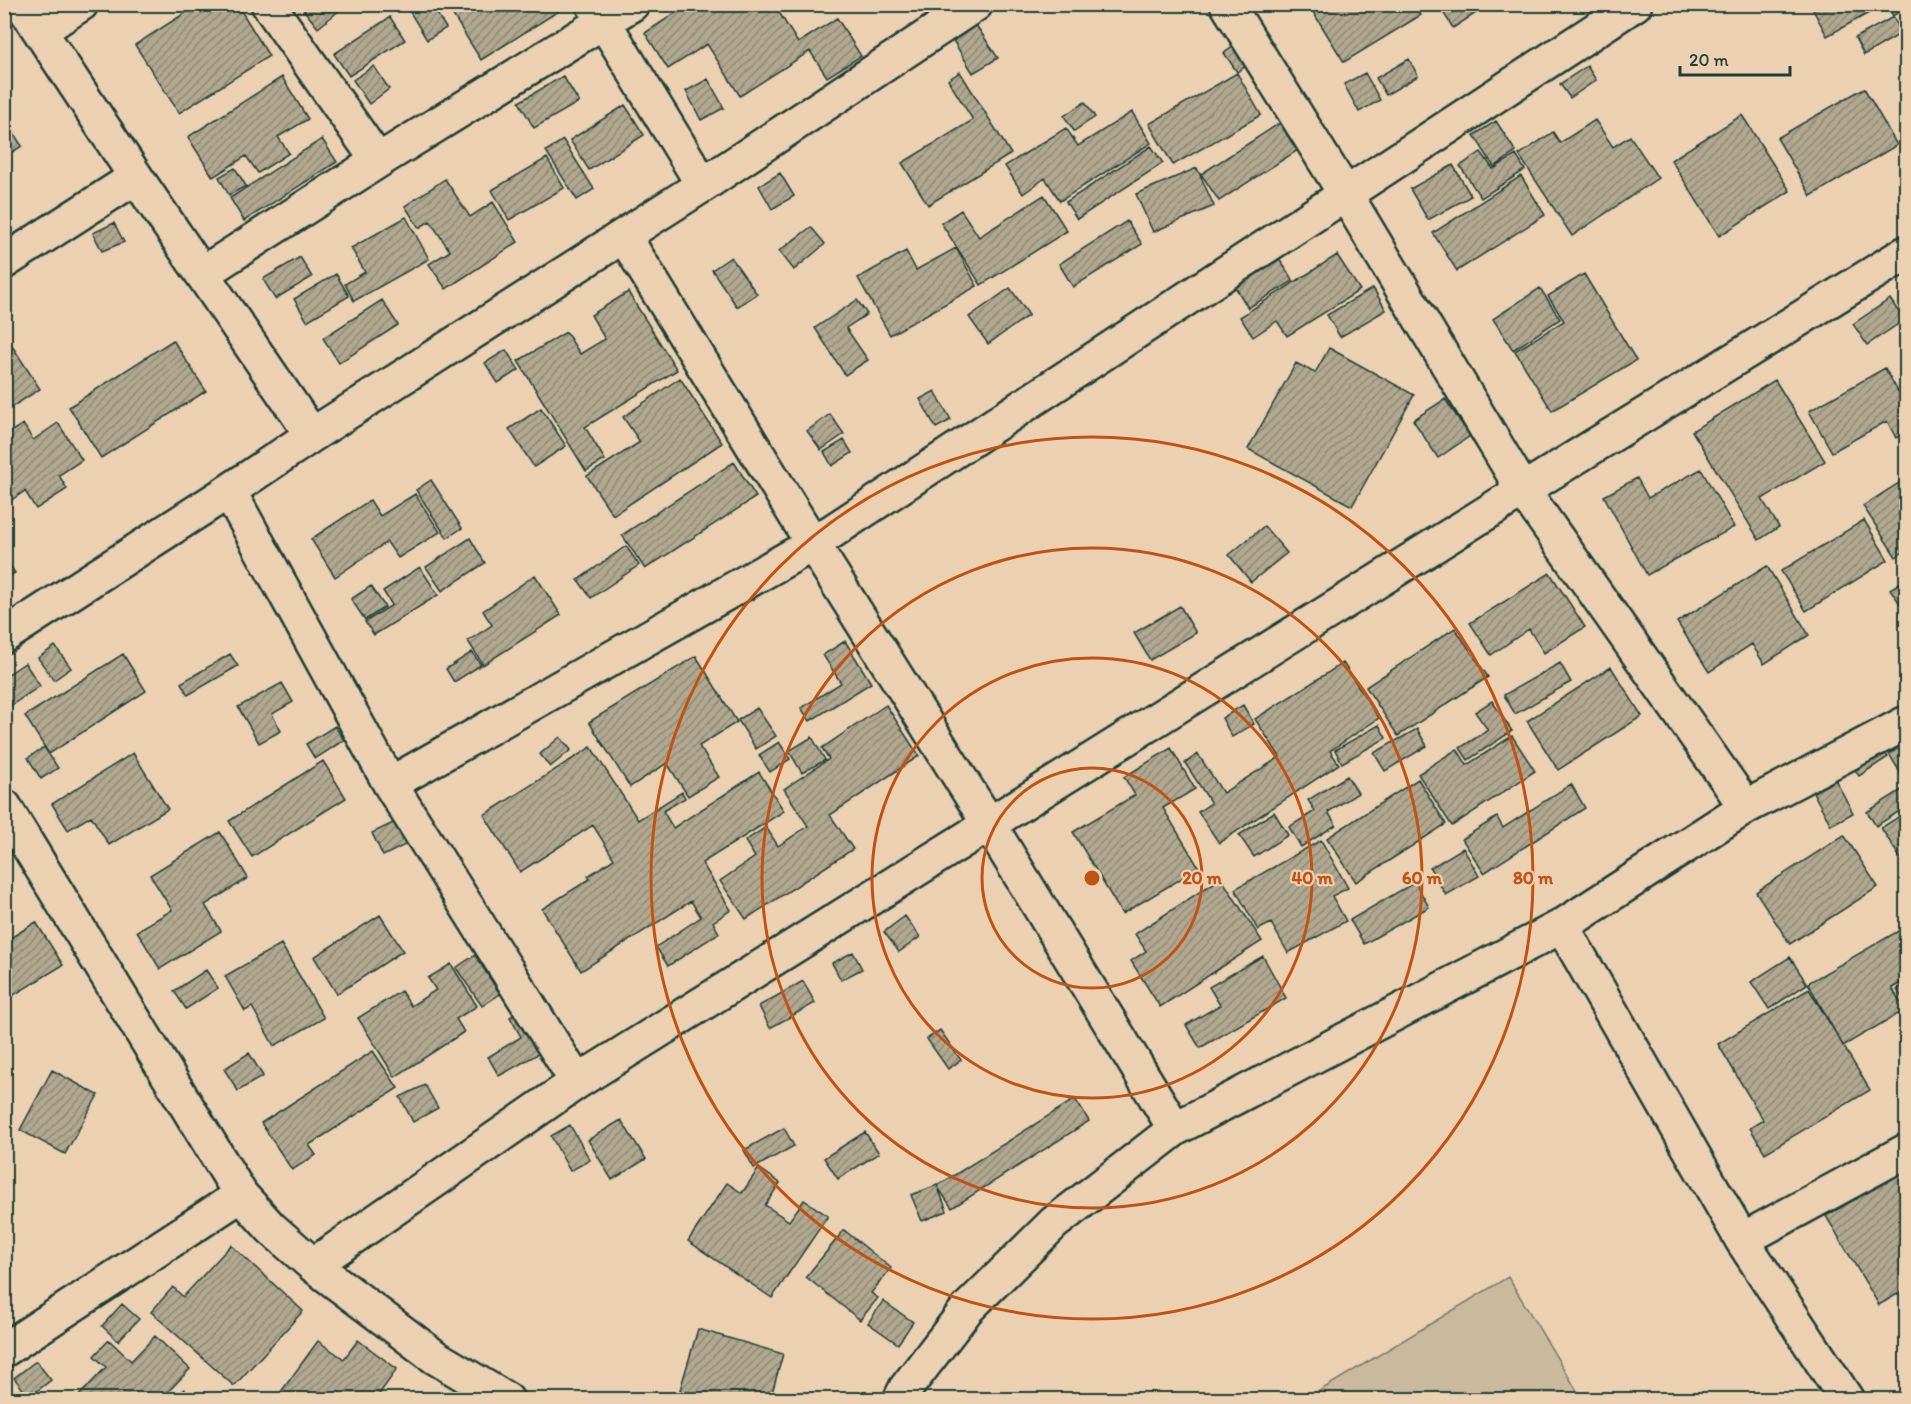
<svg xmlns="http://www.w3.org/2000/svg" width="1911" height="1404" viewBox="0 0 1911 1404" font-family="Itim,sans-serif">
<defs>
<pattern id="building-hatch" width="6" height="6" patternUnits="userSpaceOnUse" patternTransform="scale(1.5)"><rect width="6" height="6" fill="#b2a78f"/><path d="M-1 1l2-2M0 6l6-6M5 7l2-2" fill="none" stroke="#908976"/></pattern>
</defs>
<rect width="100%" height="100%" fill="#ebd1b2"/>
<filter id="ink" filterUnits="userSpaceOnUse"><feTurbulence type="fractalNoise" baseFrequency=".0167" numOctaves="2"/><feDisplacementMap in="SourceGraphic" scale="12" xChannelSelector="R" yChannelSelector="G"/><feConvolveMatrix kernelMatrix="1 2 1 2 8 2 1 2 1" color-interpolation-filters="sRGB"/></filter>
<g filter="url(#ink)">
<path fill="#cab99d" stroke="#747b68" stroke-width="1.5" d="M1508 1277 1582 1399H1306Z"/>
<path fill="url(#building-hatch)" stroke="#1f3d34" stroke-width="1.5" d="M199 4H237L269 56 179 113 135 45Z
M309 4H347L318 28 303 9Z
M405 4H431L446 28 427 40Z
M446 4H568V5L481 60Z
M689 4H774L798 43 837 18 861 56 827 77 810 51 740 96 707 44 668 69 645 33Z
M1313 4H1415L1421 15 1344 62 1310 7Z
M1438 4H1490L1453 28Z
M1810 4H1878L1880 7 1827 36Z
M1886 4H1906V7L1893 16Z
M390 17 405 40 349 76 334 54Z
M1893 17 1902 33 1864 55 1855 38Z
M972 19 998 58 973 73 949 34Z
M1242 41 1255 60 1237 72 1224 53Z
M1409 59 1418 76 1386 95 1376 78Z
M374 66 389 89 369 104 353 80Z
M1587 66 1596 80 1570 98 1560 84Z
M960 72 1011 154 928 205 902 163 973 120 948 80Z
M1237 73 1261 115 1173 165 1149 124Z
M1365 73 1380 100 1359 112 1344 84Z
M563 76 579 102 534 128 519 102Z
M282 77 308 119 278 137 289 153 258 173 246 156 213 177 188 137Z
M708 79 724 108 701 120 686 91Z
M1864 88 1897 145 1811 196 1777 138Z
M1085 102 1095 117 1074 131 1064 116Z
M625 105 644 135 589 170 570 140Z
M1132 112 1151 143 1060 201 1045 178 1023 194 1005 166 1066 128 1078 146Z
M1742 115 1790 191 1719 236 1671 160Z
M4 119 22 146 4 157Z
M1286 119 1304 146 1219 201 1201 174Z
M1595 120 1613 147 1630 136 1658 178 1572 236 1519 155 1553 132 1560 143Z
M1496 121 1516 152 1494 167 1474 135Z
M322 139 337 162 244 221 230 198Z
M563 140 594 189 577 200 546 151Z
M1151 146 1163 163 1077 219 1066 202Z
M1481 152 1493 169 1516 155 1525 170 1481 198 1460 166Z
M547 158 564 188 509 220 492 190Z
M1453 165 1471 196 1428 220 1410 189Z
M235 168 246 186 229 195 219 177Z
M1197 168 1214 206 1153 232 1136 194Z
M780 173 794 196 772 209 759 186Z
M1521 176 1545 215 1457 271 1433 233Z
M445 179 470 217 493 202 518 242 446 289 429 264 450 251 430 221 419 228 405 206Z
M1044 195 1067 231 981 285 941 223 961 210 979 237Z
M406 217 429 259 354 301 345 284 365 272 351 248Z
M1127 221 1142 244 1073 287 1059 264Z
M114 223 124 242 102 251 93 233Z
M811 227 825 244 794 270 779 251Z
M956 248 977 286 890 335 858 278 906 251 916 270Z
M1276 253 1293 281 1248 308 1231 280Z
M1337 255 1360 290 1287 336 1277 321 1253 337 1240 317Z
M300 257 312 277 275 299 263 279Z
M731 257 757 294 737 307 712 270Z
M336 274 349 296 307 321 294 299Z
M1584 274 1636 360 1552 411 1515 351 1564 321 1548 296Z
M1010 288 1029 315 988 344 969 317Z
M1373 288 1386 310 1340 337 1327 315Z
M1540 288 1560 319 1513 350 1493 319Z
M628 292 677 370 585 427 605 460 586 471 518 361 566 332 580 354 605 339 591 315Z
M1890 299 1904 320 1867 345 1853 324Z
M382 300 398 325 339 363 323 338Z
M857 300 867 314 846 328 868 360 845 375 815 328Z
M5 335 40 389 4 412V336Z
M173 340 206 391 101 458 69 407Z
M1329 348 1414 395 1352 506 1248 449 1296 363 1315 373Z
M506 350 519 370 498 383 485 363Z
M1885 368 1906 406V432L1896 438 1887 421 1832 452 1809 411Z
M680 378 722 443 613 515 587 476 640 442 623 417Z
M1775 380 1825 461 1762 499 1779 527 1759 540 1692 431Z
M935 391 951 420 936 428 920 399Z
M1445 399 1470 436 1438 458 1413 420Z
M541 408 566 446 534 467 509 429Z
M830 414 844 434 821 450 807 431Z
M58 423 82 460 59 475 67 489 36 509 25 491 4 505V436L23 424 33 440Z
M844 440 852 453 832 466 824 452Z
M734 462 756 497 645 569 622 535Z
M1701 469 1734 527 1647 575 1604 496 1637 478 1648 498Z
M1905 479 1906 550 1896 557 1863 506Z
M431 480 462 528 447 538 416 490Z
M415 494 440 532 398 558 387 542 335 577 311 539 370 500 380 516Z
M1864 520 1888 560 1806 611 1781 571Z
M1264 526 1287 553 1251 582 1229 555Z
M470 538 485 563 442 591 426 567Z
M626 546 639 565 591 598 578 580Z
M4 556 15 573 4 579Z
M1767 566 1809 635 1764 664 1752 644 1709 672 1677 622Z
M420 567 438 595 374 635 365 622 392 605 383 591Z
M1550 573 1585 627 1544 653 1529 629 1491 655 1470 623Z
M535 575 561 615 483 665 468 641 492 625 483 611Z
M1906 579V610L1905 611 1890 589Z
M371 586 385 607 365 620 351 599Z
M1180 606 1196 633 1150 660 1134 633Z
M1455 628 1488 677 1398 736 1366 687Z
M845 641 871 683 810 721 801 708 841 683 823 655Z
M55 646 71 668 54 680 38 658Z
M472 652 481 665 454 682 446 669Z
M123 654 146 691 49 754 25 716Z
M230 654 238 666 188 695 181 683Z
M696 656 737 722 699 746 719 777 688 796 667 763 630 787 589 722Z
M25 663 40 686 4 710V677Z
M1343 663 1379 718 1330 751 1339 764 1219 843 1198 812 1211 803 1185 763 1198 754 1223 793 1280 757 1255 719Z
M1560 663 1571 682 1515 714 1504 695Z
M1611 667 1642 716 1558 770 1527 721Z
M282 683 293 702 272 714 281 731 259 743 238 707Z
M1492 701 1512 731 1468 760 1460 748 1488 730 1475 712Z
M886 705 919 756 830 815 853 849 746 919 720 881 755 857 745 841 766 827 778 846 808 826 784 789 829 759 822 748Z
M1243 705 1254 724 1232 737 1222 718Z
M757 708 776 736 756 749 738 720Z
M1379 725 1386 738 1342 763 1335 750Z
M335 726 344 740 315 759 306 744Z
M1417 729 1427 746 1385 771 1374 753Z
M1873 734 1888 757 1859 776 1844 753Z
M1512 736 1535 771 1452 826 1418 774 1457 749 1467 765Z
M560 737 571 750 550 767 540 754Z
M812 737 825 760 802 773 789 751Z
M779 742 790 759 770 772 759 755Z
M1906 743V782L1889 754Z
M44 747 58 768 41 779 28 758Z
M591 747 638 820 682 792 685 798 663 811 673 828 759 772 784 811 702 863 731 910 713 922 719 933 668 966 656 947 701 917 691 901 581 971 542 909 590 879 588 876 614 859 593 825 520 872 484 815Z
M1171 748 1195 789 1163 808 1199 868 1122 914 1073 832 1135 795 1124 777Z
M133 753 168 809 109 845 91 816 68 830 52 804Z
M323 761 346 798 252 857 229 821Z
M1827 764 1853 813 1831 825 1804 776Z
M1347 776 1358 793 1328 812 1336 825 1301 847 1289 827 1315 811 1308 800Z
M1418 779 1446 824 1356 882 1327 838Z
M1571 784 1585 808 1484 873 1462 839 1497 817 1503 828Z
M1906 787V807L1876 826 1867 812Z
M1274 812 1288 835 1254 857 1239 835Z
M1906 812V867L1881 828Z
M395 822 405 845 383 856 372 833Z
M220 832 248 878 205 905 221 931 160 969 137 931 172 910 150 875Z
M1844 835 1878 887 1790 944 1756 892Z
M1321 840 1348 888 1332 896 1346 921 1288 953 1271 923 1258 930 1235 889Z
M1463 848 1479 876 1446 895 1430 868Z
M1221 878 1262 941 1160 1007 1131 961 1146 951 1135 934Z
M1415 882 1429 907 1364 944 1350 920Z
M380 915 403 951 337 994 314 957Z
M905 916 920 937 899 952 884 932Z
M36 922 63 965 4 1001V942Z
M1900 930 1906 942V980L1892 988 1905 1010 1843 1046 1808 983Z
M281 944 324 1018 274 1046 252 1007 245 1011 225 976Z
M853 952 862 969 841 980 832 963Z
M475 955 500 994 482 1006 456 968Z
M1263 956 1286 998 1200 1048 1186 1025 1220 1005 1209 987Z
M1790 957 1807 984 1769 1009 1751 982Z
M451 964 477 1006 456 1019 464 1032 395 1077 358 1018 401 991 411 1006 436 990 428 978Z
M206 970 218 988 186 1009 174 991Z
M803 981 815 1003 770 1028 759 1006Z
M1906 983V1001L1905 1002 1897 990Z
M1809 989 1870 1090 1765 1153 1750 1128 1763 1120 1718 1044Z
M528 1006 552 1046 499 1076 488 1057 521 1037 510 1017Z
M940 1030 961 1060 948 1069 927 1039Z
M373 1051 398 1088 309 1145 316 1155 292 1170 261 1123Z
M249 1053 263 1076 238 1091 224 1069Z
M52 1070 98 1095 65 1154 20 1130Z
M425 1085 438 1108 413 1122 400 1097Z
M1075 1099 1089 1121 952 1208 937 1186Z
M621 1120 646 1159 612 1180 588 1140Z
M570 1125 590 1160 570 1171 551 1136Z
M784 1128 794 1146 754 1168 744 1150Z
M865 1132 879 1153 838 1179 824 1158Z
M759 1168 780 1183 765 1205 789 1221 804 1200 828 1216 772 1298 688 1241 727 1183 742 1193Z
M1906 1169V1289L1879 1305 1826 1216Z
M937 1185 947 1211 922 1221 911 1195Z
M844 1230 891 1268 871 1293 878 1298 860 1320 806 1277Z
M231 1245 303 1311 234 1386 151 1312 173 1287 183 1297Z
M883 1301 913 1322 898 1344 868 1323Z
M122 1304 139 1319 118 1341 102 1326Z
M698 1329 783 1354 770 1400H677Z
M155 1336 190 1369 160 1400H75L106 1367 94 1356 109 1340 131 1361Z
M358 1340 397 1369 375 1400H275L318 1341 344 1359Z
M36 1361 51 1380 29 1397 14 1378Z
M184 1389 195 1400H173Z"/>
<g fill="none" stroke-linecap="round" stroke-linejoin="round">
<defs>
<path id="minor" d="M22 4 136 177 312 435
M268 4 378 161
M593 4 703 185
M1227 4 1346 195 1523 490 1746 807
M40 31 81 4
M624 236 813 544 989 824 1175 1129
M4 262 136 177
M203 273 378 161 632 4
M229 491 390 784 577 1082
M4 636 229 491 312 435 703 185 976 4
M390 784 813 544 1635 4
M4 806 241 1195 271 1228 313 1265 435 1357 507 1400
M1562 926 1742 1240 1847 1400
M1742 1240 1906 1151
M313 1265 577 1082 1523 490 1906 253
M4 1350 241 1195
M900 1400 906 1388 967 1309 1054 1223 1175 1129 1562 926 1746 807 1906 723"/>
</defs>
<use href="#minor" stroke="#1f3d34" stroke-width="38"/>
<use href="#minor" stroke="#ebd1b2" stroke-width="33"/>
</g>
</g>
<g fill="none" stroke="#c05314" stroke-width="3">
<circle cx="1092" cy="878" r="110"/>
<circle cx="1092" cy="878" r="220"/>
<circle cx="1092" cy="878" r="330"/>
<circle cx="1092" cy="878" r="441"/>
</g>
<circle cx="1092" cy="878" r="9" fill="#c05314" stroke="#ebd1b2" stroke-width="3"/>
<g font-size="18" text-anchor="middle" font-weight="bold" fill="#c05314" stroke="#ebd1b2" stroke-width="4.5" stroke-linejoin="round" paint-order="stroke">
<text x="1202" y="884">20 m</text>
<text x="1312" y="884">40 m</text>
<text x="1422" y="884">60 m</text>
<text x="1533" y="884">80 m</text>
</g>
<rect width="1911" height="1404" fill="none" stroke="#ebd1b2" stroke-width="24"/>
<rect x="12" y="12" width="1887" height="1380" fill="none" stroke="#1f3d34" stroke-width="2" filter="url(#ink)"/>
<path d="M1680 66v9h110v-9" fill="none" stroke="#1f3d34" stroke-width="3"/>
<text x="1689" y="66" font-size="18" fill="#1f3d34" stroke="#ebd1b2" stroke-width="4.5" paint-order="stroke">20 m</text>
</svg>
